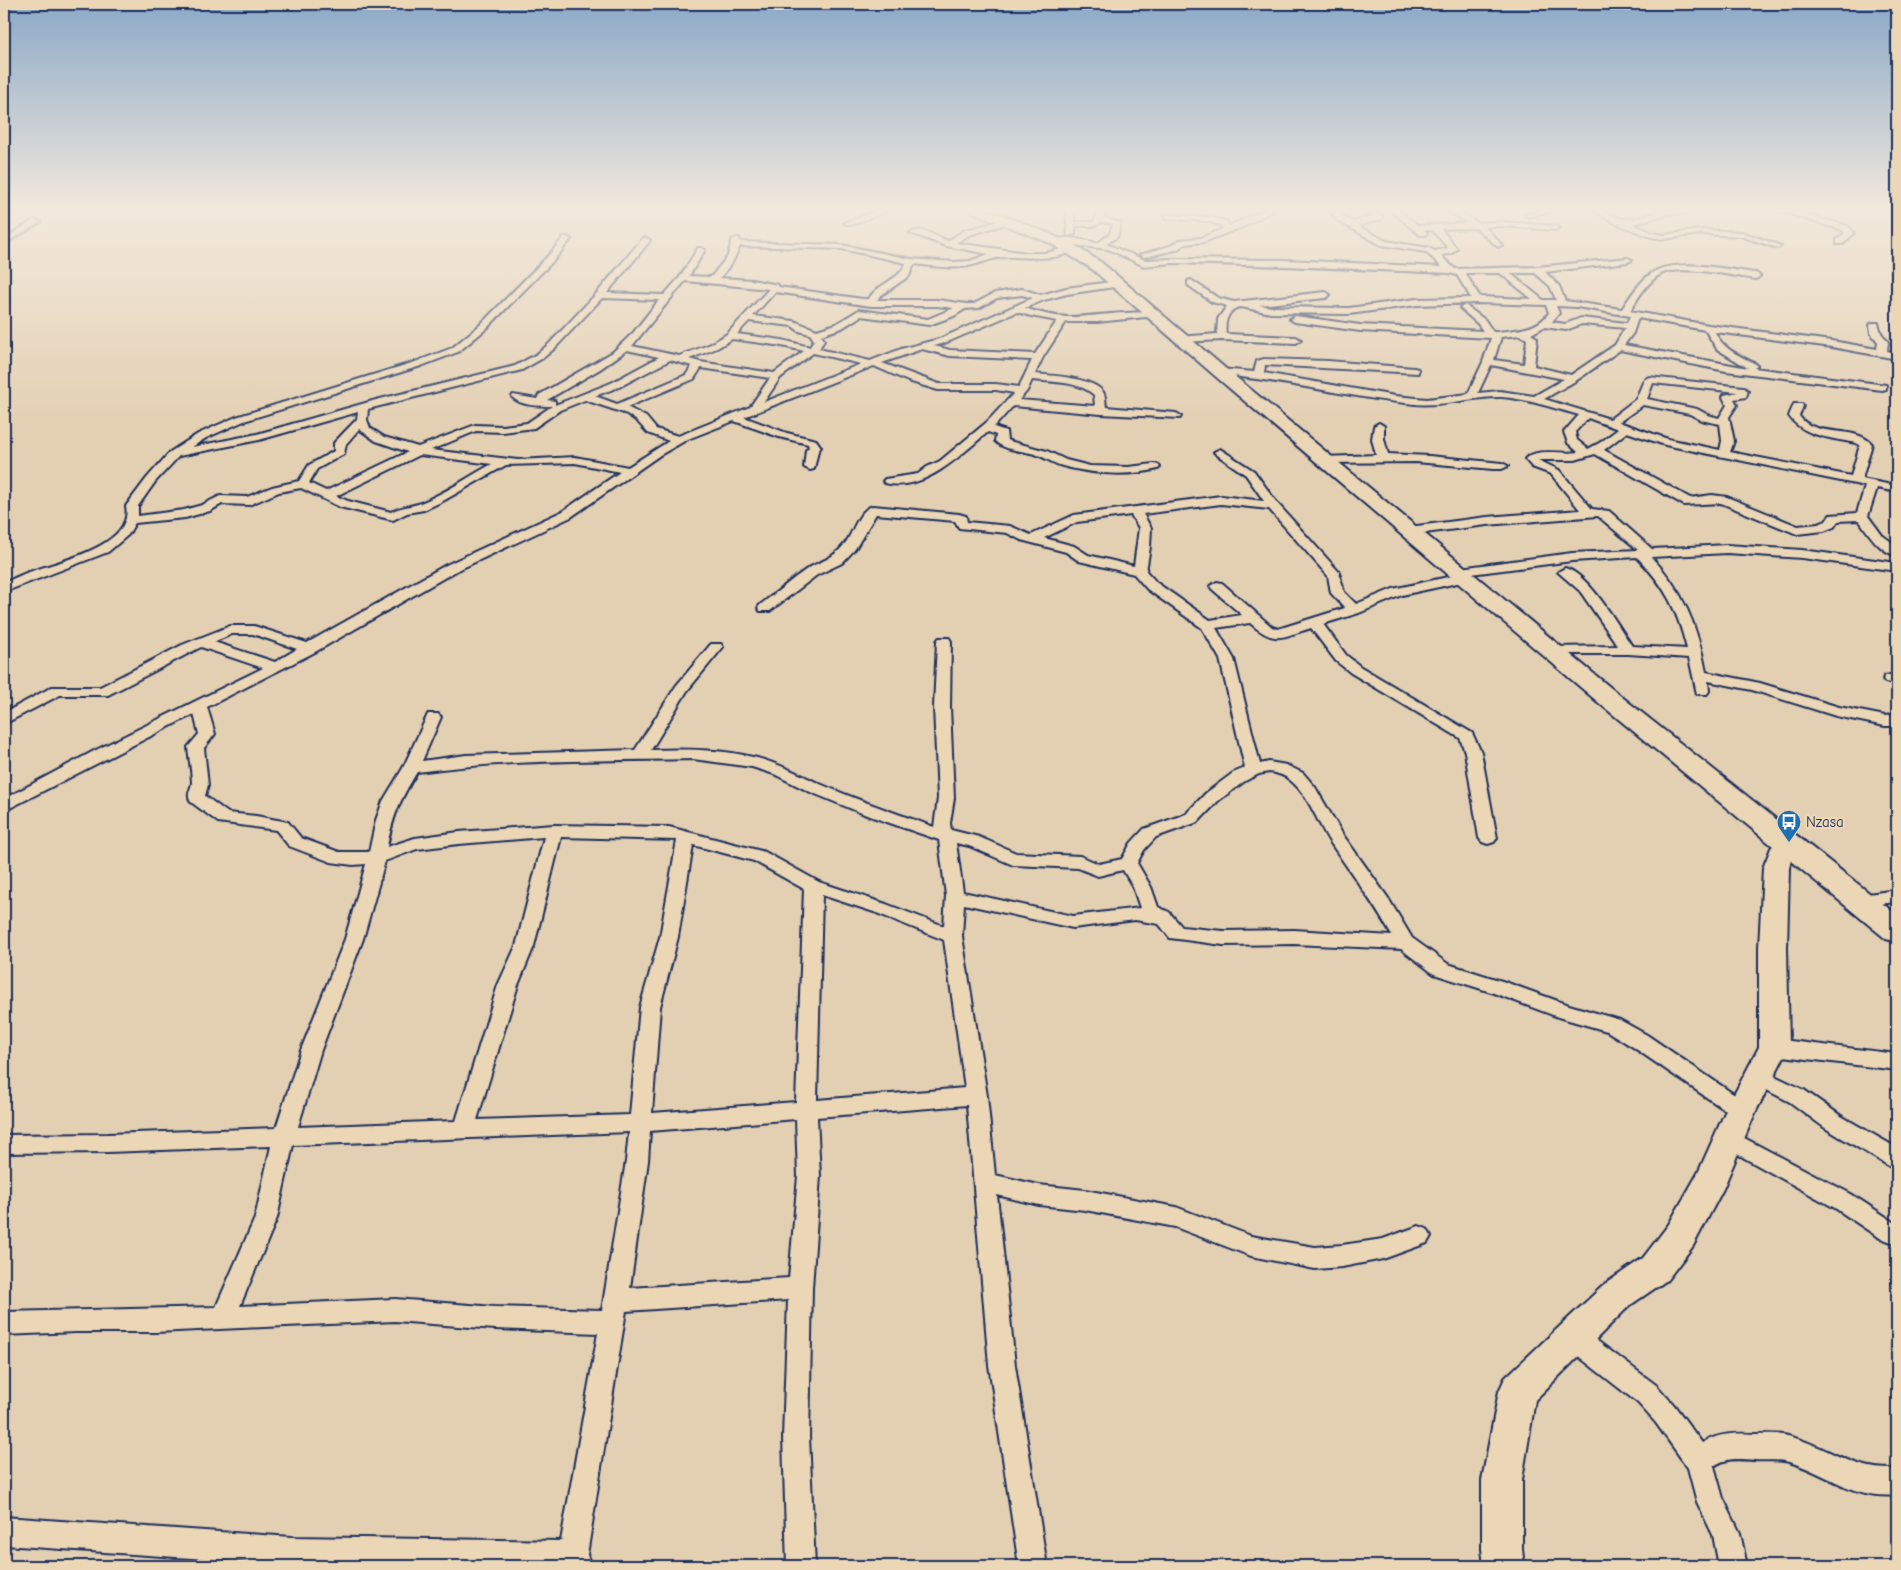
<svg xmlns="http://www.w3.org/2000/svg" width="1901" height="1570" viewBox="0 0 1901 1570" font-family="'Comic Neue',sans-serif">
<rect width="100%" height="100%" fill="#e3cfb2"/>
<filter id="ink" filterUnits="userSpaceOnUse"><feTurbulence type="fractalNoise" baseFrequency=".02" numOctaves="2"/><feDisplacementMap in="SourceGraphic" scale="10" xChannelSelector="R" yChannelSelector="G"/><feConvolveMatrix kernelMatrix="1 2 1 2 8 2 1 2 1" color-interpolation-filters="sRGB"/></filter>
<g filter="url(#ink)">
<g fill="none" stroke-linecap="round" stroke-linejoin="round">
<defs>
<path id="minor" d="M883 209H894L851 225 844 223Z
M1066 209H1074V222H1093L1096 218 1099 209H1105L1104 218 1121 223 1117 237 1106 244 1145 260 1172 259 1285 260 1442 267 1426 252 1381 245 1338 221 1328 209H1336L1344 217 1353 222 1373 216 1363 209H1372L1382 215V219L1358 226 1386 241 1429 248 1435 251 1448 248 1432 230H1424L1427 233 1426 235H1420L1389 209H1398L1418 226 1468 223 1445 209H1454L1478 223 1502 222 1555 226 1559 228 1555 230 1502 226 1485 227 1502 245 1498 247 1476 228 1441 229 1457 249 1450 254 1440 255 1455 269 1537 267 1628 258 1632 260 1628 262 1545 272 1559 286 1565 301 1622 309C1630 297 1639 282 1652 273 1675 257 1729 270 1756 273L1760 276 1756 279C1734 276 1683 265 1663 273 1648 280 1638 298 1630 311L1709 325 1832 341 1877 349 1878 342 1871 333 1870 325 1872 323H1878L1881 333 1888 342 1887 351 1897 353V359L1832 347 1715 332C1722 349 1740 356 1756 364L1757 366 1754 368 1886 385V389L1882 390 1726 371 1620 350 1577 380 1544 399 1610 419 1636 399 1644 380 1649 377 1743 387 1748 391 1746 397 1734 399 1737 405 1729 417 1734 441 1730 452 1851 476 1860 445 1856 443C1833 438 1803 437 1789 416L1794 404H1802L1803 406 1799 416C1815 439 1854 424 1872 444L1862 479 1897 486V492L1877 488 1868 516 1882 535 1897 546V556C1880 552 1868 533 1859 520L1838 521 1834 527 1824 531 1797 534 1721 503 1684 505 1595 454 1575 460H1538L1559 470 1592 509 1609 511 1652 549 1727 545 1802 550 1897 563V571L1802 558 1727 553 1651 557C1683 589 1698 628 1706 672L1760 683 1839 707 1885 716 1897 714V726H1885L1836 716 1752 690 1708 681 1709 691 1707 694H1697L1689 658 1628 654H1546L1544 651 1546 648 1551 647 1618 646 1580 591 1558 572 1565 568C1589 574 1618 626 1632 646L1687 649C1677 609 1666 587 1637 557L1572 561 1471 574 1473 577 1471 580 1402 595 1359 613 1323 624 1346 655 1361 667 1472 733 1481 752 1497 838 1494 842 1488 844 1482 842 1479 838 1465 752 1460 738 1351 673 1336 661 1311 628C1282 637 1275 645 1250 623L1216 628 1234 659 1260 764 1269 762 1286 765 1303 773 1315 787 1343 835 1388 898 1412 938 1448 964 1505 982 1569 1005 1620 1020 1647 1035 1748 1104 1752 1110 1748 1116 1741 1119 1734 1116 1633 1047 1607 1031 1558 1017 1491 992 1434 974 1401 949 1294 944 1223 945 1170 938 1159 924 1135 920 1073 928 964 904 962 936 987 1096 995 1175 1039 1185 1085 1190 1176 1207 1251 1236 1315 1247 1342 1245 1383 1239 1419 1226 1427 1229 1431 1236 1427 1243 1383 1259 1342 1267 1315 1269 1251 1256 1175 1227 1085 1210 1039 1205 997 1195 1015 1365 1047 1566H1019L989 1365 967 1105 817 1117 820 1176 812 1288 809 1437 815 1566H787L783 1437 788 1300 626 1311 587 1555 591 1566 292 1565 4 1545V1517L292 1537 561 1541 598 1333 495 1329 395 1321 156 1332H76L4 1335V1312L216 1307 255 1218 271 1146 108 1152 4 1153V1135L108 1134 276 1128 301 1050 345 939 366 864 353 865 331 862 289 846 276 830 218 822 191 802C186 794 191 790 192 783 192 771 189 759 188 747L199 734 194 714 4 811V799L94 751 263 668 201 647 108 695H60L4 724V713L52 687H100L182 645 230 626H254L307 643 446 565 563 511 620 472 575 463 506 465 443 501 424 510 407 513 393 520 340 507 301 488 279 492 249 505 222 504 210 511 185 518 135 523 128 535 108 552 4 592V583C13 579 22 574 32 571 58 562 134 546 126 506L147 478 170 452 198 434 236 417 415 362 452 348 480 325 549 255 564 237H567L571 239 555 259 486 329 458 352 421 366 244 421 206 438 192 447 257 434 376 400 515 366 537 354 549 344 597 293 643 238H646L650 240 649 242 607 293 664 295 680 277 698 248H701L705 250 689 276 711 277 728 256 732 240 736 238H739L740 242 842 245 911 259 953 262 970 261 989 254 946 246 910 233C921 226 937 237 948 241L963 231 1006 219H1009V223L969 235 956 243 1027 253H1045L1071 247 1075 249C1056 263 1028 256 1006 257 994 257 984 262 973 265 954 270 933 266 914 264L909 276 880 296 877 300H937L967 304H974L995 293 1022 289 1041 295 1066 288 1118 281 1121 282V286L1067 294 1044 300 1025 308C1039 313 1052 316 1067 317 1086 318 1148 307 1159 316L1154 319 1146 317 1097 322H1066L1043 357 1035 374C1052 376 1092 377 1103 392 1106 396 1105 403 1106 407L1176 413 1181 416 1180 418 1101 414 1013 406 994 427 1006 431 1007 440 1009 441 1047 451 1066 460 1090 466 1128 467 1154 464 1158 465 1160 467 1158 469C1127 477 1090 474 1059 465 1051 462 1044 457 1035 454 1023 451 1003 450 995 441L996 435 988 432C960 455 924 493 885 483L883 481 885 479 918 474 927 467 940 461 987 422 1014 393 996 390H938L908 381 874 366 744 417 787 433 816 440 821 447 818 451 814 469 810 470 804 467 806 450 809 447 808 444 779 437 734 421 688 439 660 455 571 517 456 571 315 652 207 707 215 734 204 748 208 785 205 796 228 813 256 816 288 822 301 838 339 852H369L376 820 383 801 403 768 428 714H438L441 717 422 761 466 755 635 750 676 686 711 644H721L723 647 687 691 651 750C686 749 722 749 757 758 780 764 799 774 820 784 857 800 896 813 934 827L938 798 934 707 937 641 939 638H949L951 641 950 707 954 798 950 823 951 830 979 837 1016 853 1080 856 1099 864 1122 859 1131 843 1144 829 1186 814 1206 793 1233 773 1245 768 1220 659 1202 628 1147 589 1134 574 1079 561 1066 552 1021 540 1007 533 959 528 955 521 876 514 855 549 842 563 817 575 770 611H760L758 608 760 605C776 593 791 580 807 569 821 561 832 559 843 546 853 536 857 510 873 506L959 514 966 516 967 522 1010 526 1031 535 1074 515 1221 496 1264 501 1246 475 1216 454 1214 452 1220 449 1254 471 1277 503 1339 572 1344 592 1356 604 1393 589 1457 575 1453 572 1460 568 1572 553 1638 550 1598 516 1487 525 1409 535 1403 531 1409 527 1487 517 1580 510 1551 474 1532 467 1525 459C1537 447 1563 455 1578 452L1568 443 1564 432 1579 415C1553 408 1528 399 1502 397 1473 396 1444 407 1415 404 1349 398 1286 380 1220 375L1215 372 1220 369 1254 372 1257 361 1264 359 1328 361 1414 368 1418 369V373L1265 365 1264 373 1395 396 1427 399 1468 394 1483 362 1491 338 1360 331 1295 322 1290 319 1295 316 1360 325 1483 331 1478 324 1460 308 1465 305 1485 320 1493 332H1497C1516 330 1537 330 1549 313L1546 305 1477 303 1417 305 1349 314 1271 313 1241 307C1228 308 1224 323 1226 334L1296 337 1301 340 1296 343 1222 340 1182 342 1177 339 1179 337 1217 334 1218 319 1227 306 1212 302 1188 285V281L1191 280 1218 298 1234 302 1326 292 1330 295 1326 298 1259 305 1271 307 1349 308 1417 299 1471 298 1457 275 1449 273 1285 266 1172 263 1144 266 1108 249 1053 243 1052 241C1063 234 1085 241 1098 243L1110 234 1113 224 1102 222 1095 226H1075V234L1068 236ZM740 246 842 249 906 263C899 282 878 282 869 299H863L779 287 778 285 752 280 720 278 733 261ZM1465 273H1500L1532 299 1480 297ZM1510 273H1535L1550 286 1556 300H1543ZM685 281 769 289 727 334 711 344 679 356 632 346ZM775 292 871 306H937L954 308 928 319 859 310 836 324 817 330 794 321 753 316ZM1022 295 1033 298 939 339 901 349 870 361 819 349 824 340 821 335 842 328 861 316 929 325 954 316 965 309 979 308 997 298ZM602 298 659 300 633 333 613 352 539 395 537 399 513 395 512 397C521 406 539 406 552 406L527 423 503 426 475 425 418 447 384 437 370 428 367 420 368 409 522 370 543 358 555 348ZM1556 306 1577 307 1630 316 1627 323 1581 318 1565 324 1552 322 1559 313ZM1017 312 1031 316 1057 321 1035 354 950 350 934 346 945 343ZM1638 318 1705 330 1717 349 1748 368 1624 345 1633 333ZM749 321 792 326 799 331 810 334 814 340 810 347 782 340 737 334ZM1582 324 1625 328 1615 345 1571 375 1534 366 1537 338 1531 334 1544 327 1566 330ZM1520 335 1527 339 1524 364 1494 360 1501 337ZM732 339 782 346 804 351 774 373 700 362 689 359 717 348ZM922 349 950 356 1032 360 1019 387 996 384H939L882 363ZM627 350 659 357 611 383 555 405V401L547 400 600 369ZM813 353 861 364 764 402 780 378ZM670 360 692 366 686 375 617 404 595 396 619 387ZM1491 365 1564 379 1534 396 1500 391 1478 393ZM701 368 770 378 750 407 678 436 656 429 646 417 627 407 694 379ZM1032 380C1052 382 1079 381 1094 395L1095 406 1019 400 1027 391ZM1653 383 1737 392H1738L1724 395 1723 397 1727 405 1719 418 1708 415 1697 409 1647 399ZM585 400 627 414 637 421 648 433 669 441 628 467 575 457 518 460 431 450 476 431 503 432 534 428 560 410ZM1643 405 1690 414 1701 420 1720 424 1722 441 1720 450 1668 439 1619 422ZM358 412 357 419 334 443V451L309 465 299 481 272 487 247 497 220 496 202 505 184 510 138 516V506L155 482 179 456 259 440ZM1588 418 1618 429 1601 442 1588 449 1577 440 1575 432ZM359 429 376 441 408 452 326 491 309 483 317 469 344 454 346 444ZM1627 432 1665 445 1865 486 1857 513 1830 515 1826 521 1818 524 1798 526 1727 497 1712 495 1690 498 1604 450ZM420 455 492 464C468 477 444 494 418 504 408 507 400 507 391 512L348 501 336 496ZM1221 504 1269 509 1328 576 1331 593 1345 608 1278 629 1272 627 1222 583 1217 582 1210 586 1212 589 1242 615 1210 620 1157 583 1146 571 1150 547 1151 528 1143 514ZM1131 515 1139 528 1134 566 1088 555 1074 546 1044 538 1077 522ZM232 634H253L297 649 275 662 214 642ZM693 759 752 767 774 774 808 791 864 814 939 840 946 896 944 926 886 904 819 882 765 852 669 827 554 825 459 832 415 838 387 847C393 815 400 800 417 772 508 759 601 761 693 759ZM1269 772C1277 773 1284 775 1290 780 1309 795 1317 822 1330 842 1351 873 1373 902 1392 936L1294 930 1223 931 1182 927 1169 912 1158 907 1151 887 1137 863 1144 850 1156 837 1198 822 1218 801 1245 781 1259 774ZM544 837 516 946 498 985 456 1121 298 1127 321 1050 363 939 385 861 417 849 459 844ZM561 837 677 840 660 937 640 1007 630 1115 477 1120 518 985 534 946ZM956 843 969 846 1013 865 1078 868 1098 876 1123 870 1133 887 1140 908 1073 916 963 892ZM693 845 754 861 804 889 796 1102 652 1113 660 1007 678 937ZM822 895 874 912 944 940 965 1088 817 1100ZM796 1119 798 1176 789 1278 630 1288 648 1161 650 1131ZM629 1132 626 1161 602 1310 495 1307 395 1299 240 1306 277 1218 293 1145Z
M1266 209H1276L1245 226 1204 242 1185 244 1176 250 1144 257 1140 255 1170 246 1180 240 1200 238 1223 229 1220 225 1207 221 1169 219 1165 217 1166 215 1207 217 1226 221 1229 226Z
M1545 209H1558L1529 217 1525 215Z
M1591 209C1604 208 1612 218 1624 219 1638 221 1653 212 1666 210 1685 208 1703 209 1722 209L1718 211 1668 214 1633 224 1653 233 1664 235 1700 230 1742 232 1781 246 1777 248 1741 236 1700 234 1664 239 1651 237 1617 224Z
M1774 209H1786L1848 226 1854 233 1843 244H1837V240L1845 233 1842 230Z
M34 220 41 222 4 244V239Z
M1379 423 1384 426V439L1388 454 1429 456 1502 463 1508 466 1502 469H1493L1416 462 1324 463 1318 460 1324 457 1376 455 1372 439 1374 426Z
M1890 675 1897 676V684L1885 682 1883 679 1885 676Z
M1897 890V902L1859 906 1853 904 1850 900 1853 896Z
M1774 1039 1897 1054V1070L1774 1055 1767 1053 1764 1047 1767 1041Z
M1760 1069 1804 1090 1841 1116 1897 1148V1168L1889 1166 1825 1128 1790 1102 1753 1083 1750 1077 1753 1071Z
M1729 1130 1851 1194 1897 1224V1244L1878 1237 1835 1208 1721 1145 1718 1139 1721 1133Z
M1577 1320 1586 1324 1596 1340 1656 1385 1674 1405 1702 1443C1720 1433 1734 1433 1754 1434 1765 1434 1777 1433 1788 1436 1830 1447 1851 1471 1897 1469V1495C1855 1500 1827 1473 1789 1462 1777 1459 1766 1461 1754 1460 1739 1459 1727 1457 1714 1466L1723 1498 1740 1533 1747 1566H1719L1713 1535 1697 1502 1688 1468 1656 1423 1638 1403 1578 1356 1565 1332 1568 1324Z"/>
<path id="secondary" d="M1789 835 1798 837 1802 843 1792 856 1789 868 1787 948 1789 1047 1755 1113 1723 1189 1693 1246 1667 1280 1629 1306 1535 1400 1522 1480V1549L1524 1566H1484L1482 1549V1480L1499 1391 1505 1378 1605 1284 1643 1258 1669 1224 1698 1173 1726 1110 1759 1047V948L1763 868 1771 848 1780 837Z"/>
<path id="primary" d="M970 209H987L1043 231 1074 245 1102 263 1226 369 1617 693 1897 915V942L1886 939 1599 703 1214 375 1092 269 1050 243 972 212Z"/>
</defs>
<use href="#minor" stroke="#1b2f5e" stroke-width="4"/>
<use href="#secondary" stroke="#1b2f5e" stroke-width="4"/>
<use href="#primary" stroke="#1b2f5e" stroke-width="4"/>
<use href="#minor" fill="#ebd6b5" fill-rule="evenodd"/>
<use href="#secondary" fill="#ebd6b5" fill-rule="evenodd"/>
<use href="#primary" fill="#ebd6b5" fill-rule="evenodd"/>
</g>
</g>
<linearGradient id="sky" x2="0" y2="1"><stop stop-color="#8ba9c7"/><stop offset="0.49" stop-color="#f2e9dc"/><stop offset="1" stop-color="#f2e9dc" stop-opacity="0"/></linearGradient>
<rect width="1901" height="429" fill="url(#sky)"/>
<defs>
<symbol id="bus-pin" viewBox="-11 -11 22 30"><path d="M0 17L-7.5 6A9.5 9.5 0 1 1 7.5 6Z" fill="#1f6fb2" stroke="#ebd6b5"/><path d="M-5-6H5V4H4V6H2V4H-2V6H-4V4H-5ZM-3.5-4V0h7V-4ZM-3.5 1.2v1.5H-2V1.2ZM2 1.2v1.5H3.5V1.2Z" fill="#fff"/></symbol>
</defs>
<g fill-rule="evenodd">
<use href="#bus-pin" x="1775" y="808" width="28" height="38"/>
</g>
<g text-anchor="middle" stroke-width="5" stroke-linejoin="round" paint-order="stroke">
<g font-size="15" fill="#1b2f5e" stroke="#ebd6b5" text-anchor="start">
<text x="1806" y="827">Nzasa</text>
</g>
</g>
<rect width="1901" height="1570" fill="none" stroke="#ebd6b5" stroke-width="20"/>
<rect x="10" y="10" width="1881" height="1550" fill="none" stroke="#1b2f5e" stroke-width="2" filter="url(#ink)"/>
</svg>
